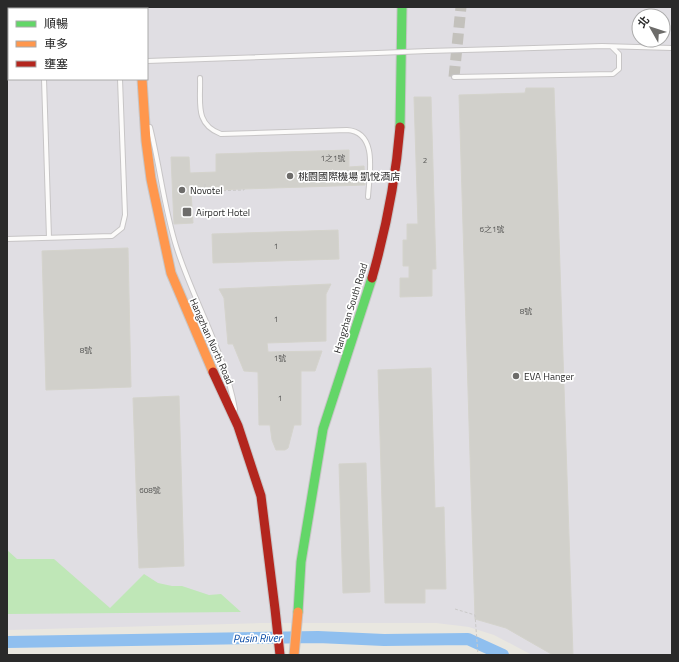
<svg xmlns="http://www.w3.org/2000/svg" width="679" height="662" viewBox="0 0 679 662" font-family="'Titillium Web','Noto Sans TC',sans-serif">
<rect width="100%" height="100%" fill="#e9e7e0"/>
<path fill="#e0dee3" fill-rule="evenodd" d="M7 7H672V655H532L494 635 469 627 436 623H261L7 630ZM9 9H147V79H9ZM639 16H663V40H639Z"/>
<path fill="#bfe7b7" d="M7 550 17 559H54L110 608 144 574 158 583 172 586H182L209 595 221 594 241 612 7 614Z"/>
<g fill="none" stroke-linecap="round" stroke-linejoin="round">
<path stroke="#8fbfef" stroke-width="12" d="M7 642 318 637 384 640 468 639 503 655"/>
</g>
<path fill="#d1d0cb" stroke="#d4d3cc" d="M526 88H554L573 655H553L506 628 475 619 459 95 525 93Z
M414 97H431L436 269H432V296L400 297V278H409V266H403V240H407V224H418Z
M349 150V167L364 166 365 185 213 190V191L191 192 193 223 174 224 171 157H189L190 173 216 172V154Z
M338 230 339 259 213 263 212 234Z
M128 248 131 387 46 390 42 251Z
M331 284 326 294V341L267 343 268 352 322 351 315 371H301V425H294L288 448 285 450H276L272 440 270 425H259L258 372 244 371 233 344H228L224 298 219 289Z
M431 368 435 508 444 507 446 589H425V603H385L378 370Z
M179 396 184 566 139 568 133 398Z
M366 463 370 592 343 593 339 464Z"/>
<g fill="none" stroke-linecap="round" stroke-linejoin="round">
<path stroke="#c3c1bc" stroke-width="11" stroke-dasharray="11 5.5" stroke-linecap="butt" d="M454 77 461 7"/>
<defs>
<path id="lane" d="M42 7V9
M118 7V9
M428 51 602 46 672 48
M147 61 377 53
M7 67 9 66
M454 77 613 74 619 69V54L612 47
M200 78C201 102 194 124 221 134L347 130C379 132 369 176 368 197
M44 79 49 238
M150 127C160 167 164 209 177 249 194 302 225 353 235 409
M7 239 112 236 122 228 125 215 120 79"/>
<path id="fast" d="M400 127 402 7
M298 612 301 562 323 429 372 278"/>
<path id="slow" d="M140 7V9
M142 79 146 141 151 179 171 273 213 372
M294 655 298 612"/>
<path id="jam" d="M372 278C386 229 396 177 400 127
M213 372 238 426 261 496 275 609
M275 609 280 655"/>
</defs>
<use href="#lane" stroke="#c7c5c6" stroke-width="6"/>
<use href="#fast" stroke="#c7c5c6" stroke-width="11"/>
<use href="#slow" stroke="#c7c5c6" stroke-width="11"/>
<use href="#jam" stroke="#c7c5c6" stroke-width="11"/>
<path stroke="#cac9c8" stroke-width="1" stroke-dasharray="3 2" stroke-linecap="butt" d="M205 184V192
M213 191 244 190V189
M455 609 475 615 478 655"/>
<use href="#lane" stroke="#fcfbfa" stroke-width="4"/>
<use href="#fast" stroke="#63d668" stroke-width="9"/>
<use href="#slow" stroke="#ff974d" stroke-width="9"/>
<use href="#jam" stroke="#b3261e" stroke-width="9"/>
<defs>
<path id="lane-bridge" d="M377 53 428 51"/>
</defs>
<use href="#lane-bridge" stroke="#c7c5c6" stroke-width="6" stroke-linecap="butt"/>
<use href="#lane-bridge" stroke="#fcfbfa" stroke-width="4"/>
</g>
<g fill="#6d6c6a" stroke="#fff" stroke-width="1.5">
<circle cx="290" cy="176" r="4"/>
<circle cx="182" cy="190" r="4"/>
<rect x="182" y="207" width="10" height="10" rx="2"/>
<circle cx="516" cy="376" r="4"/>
</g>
<g text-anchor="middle" stroke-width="3.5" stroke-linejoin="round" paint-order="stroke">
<g font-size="8" fill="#545453">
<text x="333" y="161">1之1號</text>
<text x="425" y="163">2</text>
<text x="492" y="232">6之1號</text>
<text x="276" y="249">1</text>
<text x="526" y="314">8號</text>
<text x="276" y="322">1</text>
<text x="86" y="353">8號</text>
<text x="280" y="361">1號</text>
<text x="280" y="401">1</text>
<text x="150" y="493">608號</text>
</g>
<g font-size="10" fill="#2a2a2a" stroke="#fff" text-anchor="start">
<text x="298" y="180">桃園國際機場 凱悅酒店</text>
<text x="190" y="194">Novotel</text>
<text x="196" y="216">Airport Hotel</text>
<text x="524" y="380">EVA Hanger</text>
</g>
<g font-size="10" fill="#2a2a2a" stroke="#fff">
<text transform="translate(350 308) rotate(-73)" y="4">Hangzhan South Road</text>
<text transform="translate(212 341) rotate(66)" y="4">Hangzhan North Road</text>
</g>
<g font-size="11" font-style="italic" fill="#0547a4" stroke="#fff">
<text transform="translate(257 638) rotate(-1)" y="4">Pusin River</text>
</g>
</g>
<rect width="679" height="662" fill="none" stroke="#2a2a2a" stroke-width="16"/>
<rect x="8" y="8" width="140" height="72" fill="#ffffff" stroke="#aaaaaa"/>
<rect x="16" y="21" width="20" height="6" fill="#63d668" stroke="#aaaaaa"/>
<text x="44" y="28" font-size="12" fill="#2a2a2a">順暢</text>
<rect x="16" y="41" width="20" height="6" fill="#ff974d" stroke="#aaaaaa"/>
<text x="44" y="48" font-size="12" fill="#2a2a2a">車多</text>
<rect x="16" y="61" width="20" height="6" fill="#b3261e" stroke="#aaaaaa"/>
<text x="44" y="68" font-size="12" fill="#2a2a2a">壅塞</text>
<g transform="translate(651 28) rotate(309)"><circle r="19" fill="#ffffff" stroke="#aaaaaa"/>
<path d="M0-3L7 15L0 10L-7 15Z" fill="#6d6c6a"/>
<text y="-6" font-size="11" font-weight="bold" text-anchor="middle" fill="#2a2a2a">北</text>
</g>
</svg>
